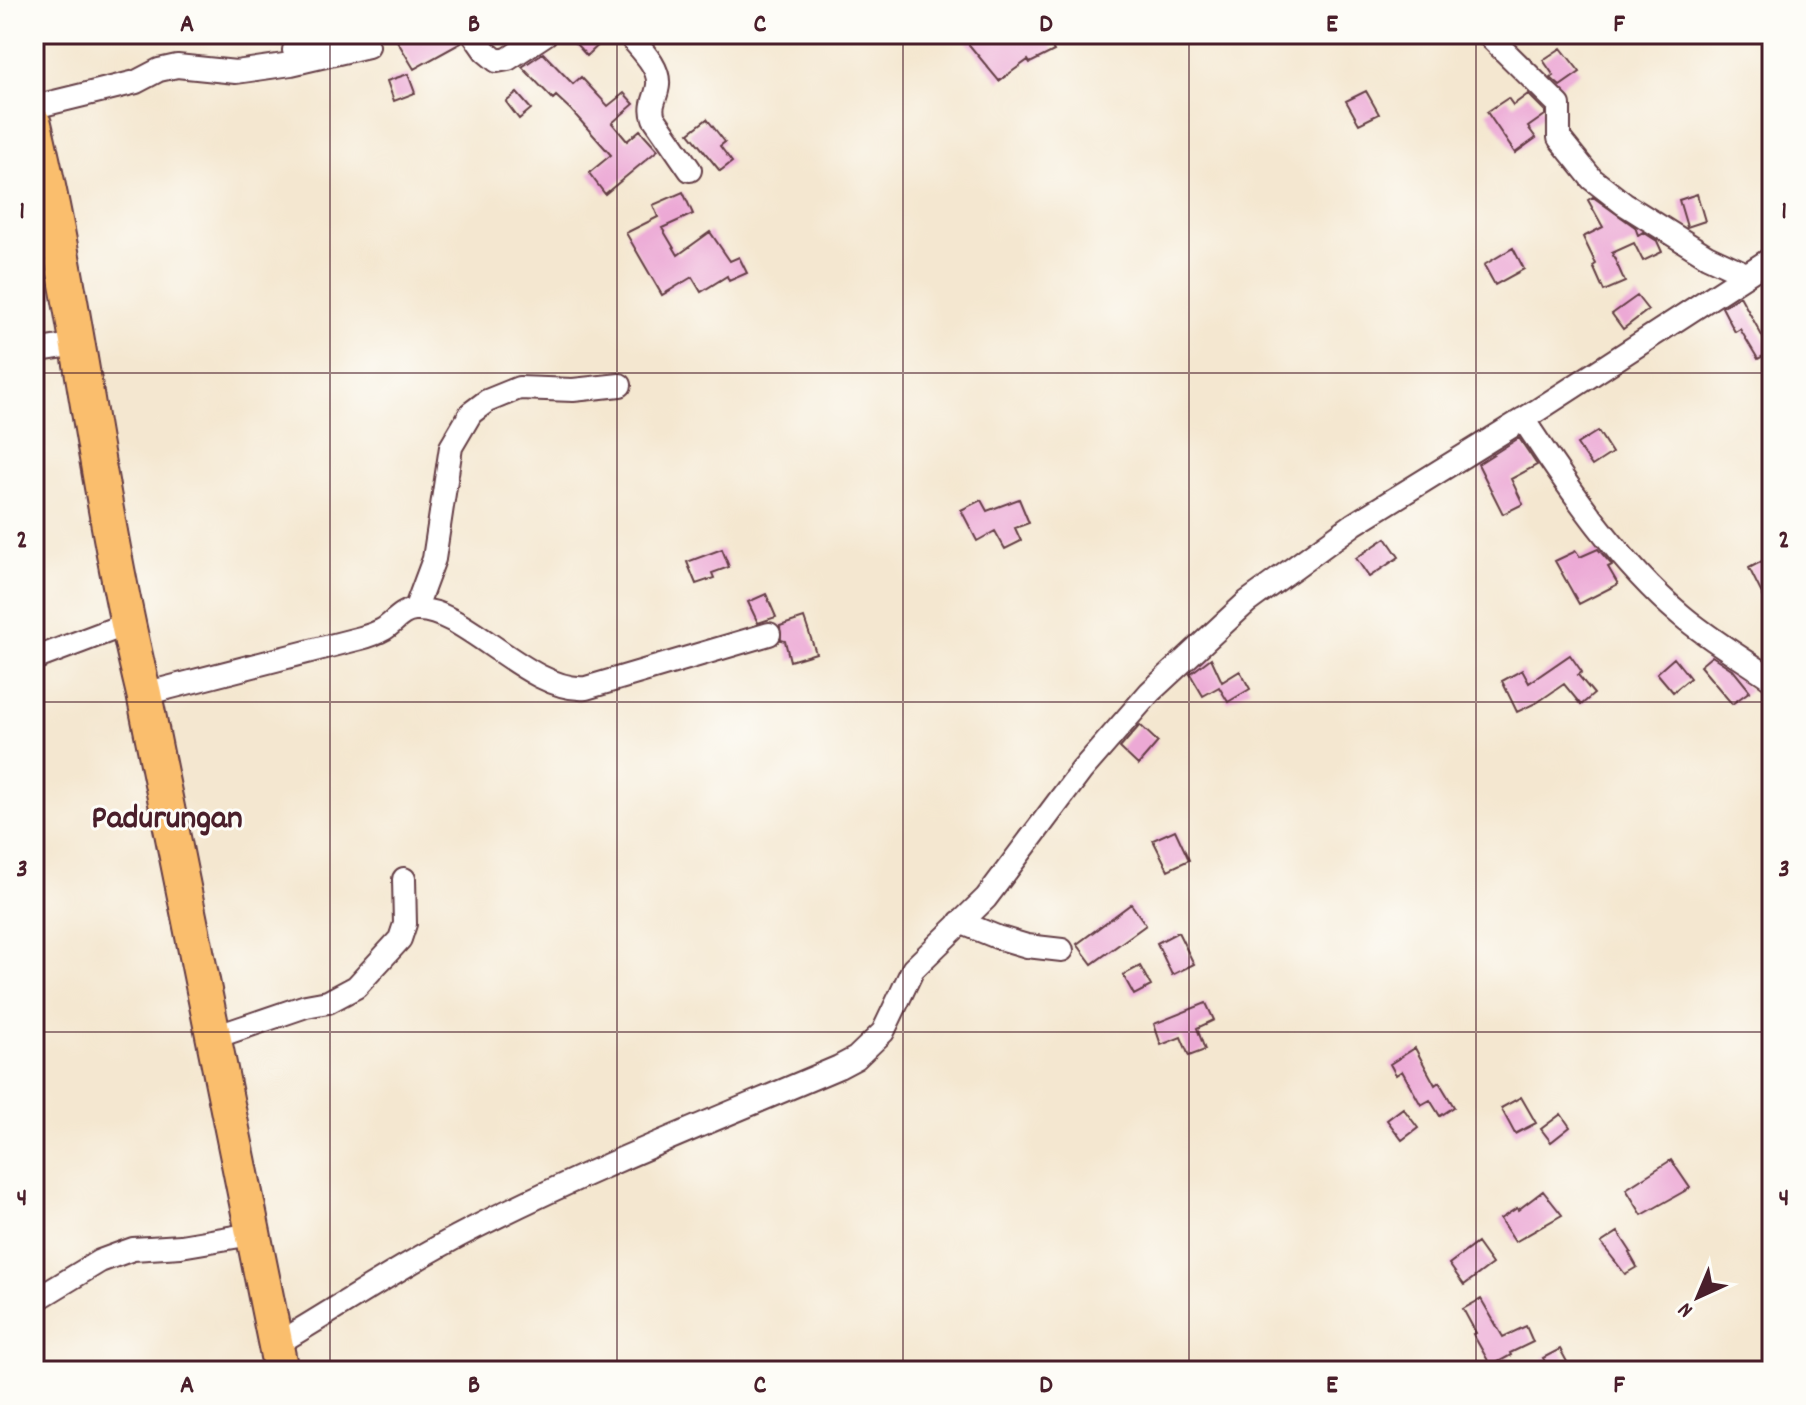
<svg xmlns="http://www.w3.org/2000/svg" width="1806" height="1405" viewBox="0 0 1806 1405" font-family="Dekko,sans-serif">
<rect width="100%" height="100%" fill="#fdfcf7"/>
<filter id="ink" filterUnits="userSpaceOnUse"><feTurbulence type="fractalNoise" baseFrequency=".0125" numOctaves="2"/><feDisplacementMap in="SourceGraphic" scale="16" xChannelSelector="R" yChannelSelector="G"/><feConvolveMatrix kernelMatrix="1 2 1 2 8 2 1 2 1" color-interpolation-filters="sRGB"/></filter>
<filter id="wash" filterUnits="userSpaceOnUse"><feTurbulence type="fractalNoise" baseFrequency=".006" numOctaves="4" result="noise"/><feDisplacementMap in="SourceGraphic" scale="32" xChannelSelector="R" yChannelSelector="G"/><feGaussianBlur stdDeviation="1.8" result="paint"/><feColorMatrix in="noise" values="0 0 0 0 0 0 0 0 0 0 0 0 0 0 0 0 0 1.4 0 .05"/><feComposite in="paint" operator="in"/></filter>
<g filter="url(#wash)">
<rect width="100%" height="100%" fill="#f4e7d0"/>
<g id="blocks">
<path fill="#eca9d5" d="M393 34H456L461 43 414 69Z
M567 34H610L587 56Z
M974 34H1045L1054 51 1030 63 1028 60 999 81 966 41Z
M1561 48 1580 72 1560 86 1551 78 1554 76 1543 60Z
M543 53 573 84 581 77 608 106 624 93 634 104 612 123 627 141 640 130 658 150 605 194 589 173 611 155 571 110 556 96 553 99 522 67Z
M408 74 415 93 394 101 387 81Z
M1366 91 1379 114 1359 124 1346 101Z
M517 93 531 109 519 119 506 102Z
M1528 94 1545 111V115L1528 127 1536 138 1515 153 1487 112 1508 98 1513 105Z
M707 119 725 142 720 146 732 162 720 171 689 133Z
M683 192 693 214 662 228 678 255 710 232 730 261 739 257 747 273 729 281 727 276 701 292 692 277 662 295 626 233 658 217 653 205Z
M1697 194 1705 221 1687 227 1679 200Z
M1593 197 1635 227 1638 235 1643 232 1657 241 1662 252 1643 261 1634 243 1612 253 1625 282 1604 291 1593 266 1596 264 1583 237 1603 227 1588 200Z
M1513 248 1524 269 1495 285 1484 265Z
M1637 296 1648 310 1623 329 1612 314Z
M1740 296 1771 352 1758 359 1740 329 1735 332 1722 307Z
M1598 431 1612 453 1592 466 1577 444Z
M1519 438 1537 465 1511 479 1523 504 1503 514 1478 464Z
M1019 499 1029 523 1015 528 1021 541 1005 549 995 531 977 541 961 510 981 500 987 511Z
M1386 538 1399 557 1369 577 1356 558Z
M722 549 729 567 712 573 714 578 696 584 687 562Z
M1598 549 1612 565 1608 567 1618 584 1579 604 1555 561 1576 551 1580 557Z
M1772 556V592L1763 596 1749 568Z
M766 594 776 617 758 623 748 602Z
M804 618 816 653 790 661 785 641 781 640 780 626Z
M1570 655 1582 672 1578 675 1594 694 1581 705 1564 684 1538 702 1517 712 1502 681 1522 670 1529 683Z
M1712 656 1733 670 1750 691 1732 704 1700 666Z
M1211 658 1222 682 1240 671 1250 689 1228 702 1219 687 1203 696 1190 674Z
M1674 658 1690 678 1673 692 1657 673Z
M1140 725 1158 742 1138 765 1120 748Z
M1175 830 1189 860 1168 870 1153 840Z
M1131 904 1146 925 1092 964 1077 944Z
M1178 932 1194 964 1172 975 1157 943Z
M1140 966 1151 986 1134 995 1123 975Z
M1206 1003 1214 1020 1197 1028 1205 1050 1189 1056 1181 1037 1161 1045 1154 1024Z
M1415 1048 1435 1085 1439 1082 1454 1107 1440 1116 1430 1100 1421 1105 1402 1071 1396 1075 1390 1064Z
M1521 1097 1536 1123 1515 1134 1501 1108Z
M1403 1108 1418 1128 1402 1140 1387 1120Z
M1561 1114 1570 1127 1551 1142 1541 1129Z
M1671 1160 1690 1188 1642 1215 1626 1189Z
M1543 1191 1562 1215 1515 1242 1500 1219 1517 1208 1518 1210Z
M1618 1232 1631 1252 1629 1253 1637 1267 1625 1274 1601 1243Z
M1477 1243 1492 1264 1464 1285 1449 1264Z
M1481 1299 1503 1337 1526 1326 1533 1342 1510 1353 1511 1355 1491 1366 1473 1334 1476 1333 1463 1309Z
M1560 1349 1572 1371H1550L1543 1358Z"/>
</g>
</g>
<g filter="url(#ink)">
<use href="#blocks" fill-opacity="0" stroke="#643d44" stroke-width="2"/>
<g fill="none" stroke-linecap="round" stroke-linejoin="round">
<defs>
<path id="minor" d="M473 34 485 51 497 61 508 59 546 34
M628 34C639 48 660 66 658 85 657 97 649 105 654 118L690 170
M1487 34 1559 105V138L1592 179 1624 204 1707 256 1746 274
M294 50 314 45 332 34
M34 107 136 82 159 70 177 66 236 72 291 64 368 46
M34 351 77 344
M1523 419C1567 486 1620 564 1681 615 1709 639 1742 658 1772 679
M415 610 434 559 451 447 471 413 487 401 519 388 573 390 620 385
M34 659 127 624
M144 694 361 638C369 636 377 633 384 629 395 622 401 611 415 610 463 606 529 693 586 688L769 634
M960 922 997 937 1027 946 1062 950
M212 1038 306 1006 328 1002 356 987 400 939 405 924 404 879
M34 1301 100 1261 119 1254 133 1249 181 1246 252 1234
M275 1345C341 1306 405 1263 474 1228 592 1168 717 1119 839 1067L856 1058 883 1032 913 969 986 898 1082 770 1150 692 1247 602 1354 524 1538 410 1772 258"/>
<path id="highway" d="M34 124C79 312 98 506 144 694L281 1371"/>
</defs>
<use href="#minor" stroke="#643d44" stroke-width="26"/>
<use href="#highway" stroke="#643d44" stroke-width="38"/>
<use href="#minor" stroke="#fff" stroke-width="22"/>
<use href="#highway" stroke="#fabe6d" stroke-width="34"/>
</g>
</g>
<path fill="none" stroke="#4a1f2b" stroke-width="2" stroke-opacity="0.55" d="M330 34V1371M617 34V1371M903 34V1371M1189 34V1371M1476 34V1371M34 373H1772M34 702H1772M34 1032H1772"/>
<g text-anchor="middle" stroke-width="6" stroke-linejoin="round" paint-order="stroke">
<g font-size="34" font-weight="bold" fill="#4a1f2b" stroke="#fdfcf7">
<text x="167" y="827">Padurungan</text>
</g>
</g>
<rect width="1806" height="1405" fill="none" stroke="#fdfcf7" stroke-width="88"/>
<g transform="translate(1698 1297) rotate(224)" stroke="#fdfcf7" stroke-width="6" paint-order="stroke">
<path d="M0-6L14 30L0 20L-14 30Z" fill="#4a1f2b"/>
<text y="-12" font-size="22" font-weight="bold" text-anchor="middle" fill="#4a1f2b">N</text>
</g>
<rect x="44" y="44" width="1718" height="1317" fill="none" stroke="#4a1f2b" stroke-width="3"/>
<g font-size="26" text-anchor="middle" font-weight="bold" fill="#4a1f2b">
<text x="187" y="31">A</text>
<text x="474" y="31">B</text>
<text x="760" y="31">C</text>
<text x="1046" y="31">D</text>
<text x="1332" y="31">E</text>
<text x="1619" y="31">F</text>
<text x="22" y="218">1</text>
<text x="1784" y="218">1</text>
<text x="22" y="547">2</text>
<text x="1784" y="547">2</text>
<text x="22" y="876">3</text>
<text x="1784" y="876">3</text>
<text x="22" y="1205">4</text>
<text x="1784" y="1205">4</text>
<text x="187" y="1392">A</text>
<text x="474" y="1392">B</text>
<text x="760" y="1392">C</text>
<text x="1046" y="1392">D</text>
<text x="1332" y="1392">E</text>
<text x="1619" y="1392">F</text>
</g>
</svg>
